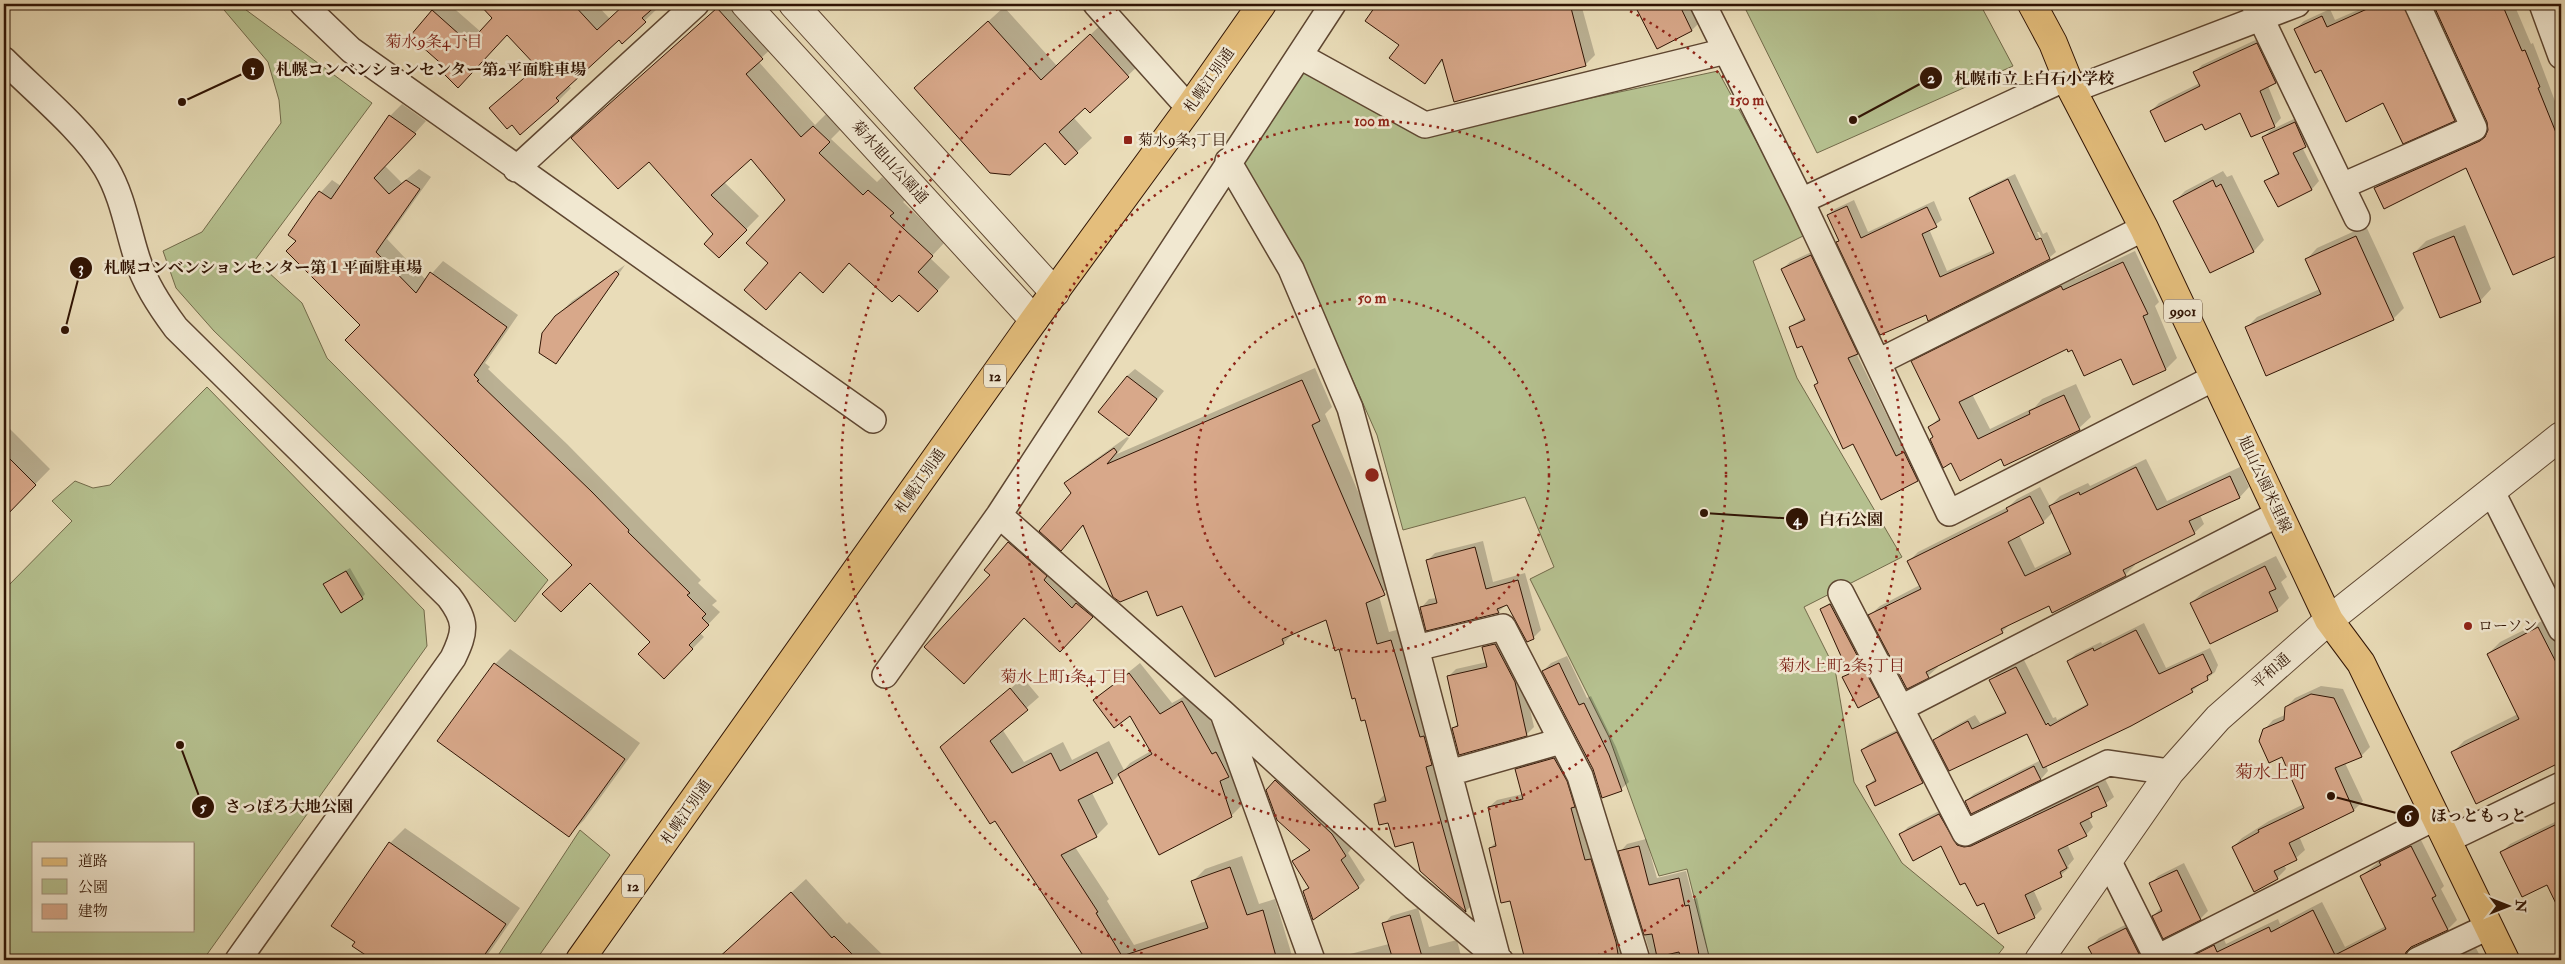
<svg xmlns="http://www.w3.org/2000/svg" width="2565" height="964" viewBox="0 0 2565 964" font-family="'IM FELL Double Pica','Noto Serif JP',serif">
<rect width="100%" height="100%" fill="#e9dcb8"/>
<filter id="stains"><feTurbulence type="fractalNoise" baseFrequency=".004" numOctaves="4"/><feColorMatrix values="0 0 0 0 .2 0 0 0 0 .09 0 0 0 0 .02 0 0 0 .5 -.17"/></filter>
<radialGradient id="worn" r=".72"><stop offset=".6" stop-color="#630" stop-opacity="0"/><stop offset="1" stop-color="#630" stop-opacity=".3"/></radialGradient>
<path fill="#b5c08f" stroke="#726a4a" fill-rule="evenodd" d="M219 4H238L372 103 255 260 302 303 327 358 548 580 515 622 214 331 176 288 163 251 202 232 281 123 279 100 268 62Z
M1743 4H1980L2013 66 1817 153Z
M1304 71 1418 135 1718 71 1807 234 1753 261 1797 378 1902 557 1804 607 1835 669 1854 782 1902 863 2004 947 1994 960H1710L1687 869 1659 876 1609 737 1530 579 1554 567 1525 497 1403 530 1377 435 1326 320 1241 160Z
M207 387 424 610 427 646 203 960H4V590L72 521 52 501 75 481 93 488 110 485ZM34 843H194V930H34Z
M580 830 610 855 536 960H495Z"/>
<path fill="#0003" fill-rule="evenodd" d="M440 4H449L481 32 494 18 481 4H596L610 19 626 4H657L654 6 657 9 622 42 619 39 568 85 571 88 559 100 520 133 512 124 491 108 538 66 508 33 448 68 432 11Z
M722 4H738L775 45 758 61 815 125 827 113 842 128 831 139 877 182 882 177 906 199 903 202 945 242 930 258 950 277 931 298 899 293 850 262 801 271 779 295 770 263 787 200 751 158 724 182 759 216 719 257 714 234 649 160 586 125Z
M1379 4H1581L1595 55 1585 65 1444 59 1424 82 1400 45 1367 21Z
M1635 4H1690L1699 23 1692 30 1657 48Z
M2366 4H2413L2462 111 2454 120 2383 101 2321 69 2295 29 2304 21 2330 9 2335 20 2367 6Z
M2432 4H2514L2531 44 2533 43 2561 117V251L2514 273 2467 167 2375 188 2383 180 2488 134 2489 130 2488 122Z
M1004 7 1057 66 1105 21 1143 61 1090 112 1085 106 1073 117 1092 138 1077 152 1045 142 915 88Z
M2264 36 2283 74 2268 86 2281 118 2274 126 2241 111 2202 122 2151 111 2159 103 2200 83 2195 72 2202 65Z
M402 104 426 121 385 166 402 183 419 169 431 177 387 239 426 280 443 261 518 315 485 363 490 367 488 369 567 444 701 580 698 583 717 601 712 605 720 612 700 633 704 637 664 677 652 642 574 565 362 325 298 240 313 201 332 180 341 186 390 116Z
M2302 115 2313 138 2302 147 2319 181 2312 189 2279 206 2266 182 2279 171 2263 137 2271 130Z
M2223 171 2227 177 2232 175 2264 240 2254 251 2211 272 2175 201 2185 191Z
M2015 174 2043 234 2047 232 2056 252 2050 257 2039 232H2037L2049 258 1927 313 1840 241 1828 215 1835 209 1854 200 1868 232 1934 201 1942 220 1929 229 1947 271 1994 250 1970 198 1977 192Z
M2465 225 2491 289 2480 301 2414 253 2426 241Z
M2366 226 2404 308 2393 319 2247 327 2257 317 2320 289 2307 259 2317 248Z
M1818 249 1864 346 1856 353 1904 450 1911 446 1924 473 1917 480 1853 443 1816 385 1819 382 1803 344 1790 327 1805 317 1782 269 1790 262Z
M2135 251 2159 302 2155 306 2177 358 2166 369 2122 357 2067 347 1972 394 1990 429 2035 407 2042 399 2076 384 2091 417 2079 428 2002 458 1952 462 1930 427 1940 417 1913 362 1924 350 2073 275 2075 279Z
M625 265 563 355 556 363 549 324 572 301Z
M1315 368 1332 407 1325 414 1396 581 1379 596 1389 632 1404 628 1478 899 1466 911 1421 871 1414 841 1389 821 1375 804 1385 794 1366 718 1327 618 1294 632 1284 643 1147 589 1084 525 1061 549 1073 493 1066 484 1079 471 1127 437 1129 438 1117 454Z
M1135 369 1164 391 1129 434 1127 376Z
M4 423 50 469 4 516Z
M2146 459 2167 501 2240 467 2249 487 2240 497 2200 515 2204 524 2194 533 2134 563 2135 565 2125 575 2049 605 2011 623 2002 632 1937 665 1938 667 1928 676 1870 615 1880 606 1920 585 1909 561 1918 552 2008 507 2017 499 2040 487 2050 506 2060 496 2088 483 2090 486ZM2053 512 2071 550 2035 568 2019 535 2043 522Z
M1018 533 1102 607 1060 650 992 575 1009 543Z
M1483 541 1493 582 1525 573 1541 630 1533 638 1507 604 1498 612 1422 607 1429 599 1437 598 1427 561 1435 553Z
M2276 556 2287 577 2281 582 2289 598 2277 610 2211 643 2191 603 2203 592Z
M350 568 365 594 362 598 328 581Z
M1837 598 1885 689 1878 696 1844 677 1850 672 1821 609Z
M2550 617 2561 638V761L2477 802 2453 752 2464 741 2518 714 2488 654 2500 642Z
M2144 623 2166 668 2210 648 2218 665 2215 672 2192 691 2081 750 2080 748 2046 765 2048 771 2041 779 1972 812 1966 801 1974 794 2041 760 2027 732 1935 740 1942 733 1975 715 1980 723 2006 711 1991 681 1998 673 2024 660 2053 718 2056 717 2057 720 2089 703 2068 661 2076 654 2101 642 2102 644Z
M1503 637 1522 674 1534 727 1526 735 1453 728 1459 723 1448 677 1456 669 1487 662 1483 647 1491 640Z
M510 649 640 743 584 820 569 835 495 664Z
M1567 656 1587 698 1591 696 1616 747 1629 782 1621 789 1594 769 1543 671 1551 663Z
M1140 663 1172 703 1194 691 1223 744 1242 805 1231 816 1119 775 1112 782 1092 793 1108 824 1096 836 1075 847 1109 899 1107 901 1134 945 1207 921 1193 881 1205 869 1242 856 1259 904 1275 899 1293 959 1304 956 1305 960H1088L995 820 941 747 1023 678 1039 697 1002 729 1024 762 1063 742 1072 760 1109 741 1124 770 1130 763 1151 751 1130 714 1094 700Z
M2321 686 2343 689 2370 747 2361 756 2345 763 2363 801 2354 810 2299 836 2305 850 2296 858 2284 864 2286 869 2277 878 2233 847 2242 838 2269 821 2304 804 2283 755 2264 730 2273 720 2285 715 2286 707 2295 698Z
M1905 726 1930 774 1922 782 1867 786 1876 778 1862 750 1870 743Z
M1562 751 1634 960H1578L1587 952 1555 960H1526L1511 899 1490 848 1496 842 1489 807 1497 800 1523 794 1517 769 1524 762Z
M1283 774 1339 826 1352 848 1348 853 1365 880 1358 887 1304 892 1310 886 1294 861 1310 849 1267 790Z
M2105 779 2114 797 2088 817 2093 827 2086 835 2067 844 2074 859 2068 866 2069 868 2061 875 2033 889 2042 909 2034 917 1985 901 1966 881 1941 845 1900 835 1908 827 1947 807 1980 839Z
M2561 819V912L2547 883 2501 853 2510 844Z
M405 828 520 908 484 960H375L354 945 390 843Z
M2420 838 2444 886 2441 889 2457 920 2448 929 2414 945 2413 956 2417 960H2179L2223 937 2226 944 2278 919 2280 924 2322 902 2345 947 2386 926 2361 876 2390 853Z
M1646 839 1657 878 1686 871 1693 899 1697 898 1710 960H1652L1620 852 1627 844Z
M2184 863 2208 911 2200 919 2164 937 2153 916 2161 908 2150 884 2158 876Z
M806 879 847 924 849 922 888 960H736L728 951Z
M1418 908 1429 947 1457 940 1462 960H1344L1350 954 1389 944 1384 924 1391 916Z
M2135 920 2156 960H2096L2090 947 2099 938Z
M2471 947 2472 950 2476 948 2482 960H2440Z"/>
<path fill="#d8a88a" stroke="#301404" d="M479 4H573L597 30 625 4H658L642 18 646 22 622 44 619 40 556 98 559 101 520 135 512 125 507 129 489 108 537 67 507 35 458 88 442 72 446 68 410 36 432 10 469 43 492 18Z
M1377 4H1570L1586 66 1454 102 1442 59 1425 84 1389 58 1399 45 1365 21Z
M1634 4H1679L1692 31 1657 49Z
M2365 4H2403L2455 121 2403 144 2383 103 2346 122 2321 70 2315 73 2294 29 2322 16 2327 27 2367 9Z
M2433 4H2502L2522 51 2525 50 2540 87 2538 88 2561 145V254L2513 275 2466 168 2384 209 2374 188 2480 141 2485 137 2488 130 2487 122Z
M717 8 763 59 746 74 801 137 813 126 830 142 819 153 863 195 868 190 894 213 890 216 933 256 918 272 938 291 918 312 899 295 892 302 849 263 823 293 800 272 766 310 744 290 768 263 746 243 785 200 751 159 711 195 747 230 719 258 704 244 713 234 649 162 618 189 571 138Z
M988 21 1041 80 1090 34 1129 77 1090 113 1085 108 1059 132 1078 153 1065 165 1045 143 1010 175 990 173 914 88Z
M2257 43 2276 83 2260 91 2275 127 2251 137 2240 113 2205 130 2202 124 2165 142 2150 111 2200 86 2193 72Z
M389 115 416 134 374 178 389 194 406 180 420 189 376 252 416 293 430 272 507 327 474 375 479 380 477 381 592 492 629 530 628 532 690 593 687 595 706 614 702 618 709 625 689 645 693 649 664 679 638 654 650 642 590 583 561 612 542 594 572 565 345 340 360 325 286 251 296 241 288 235 312 200 319 191 331 199Z
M2295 122 2306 147 2293 153 2312 190 2278 207 2264 181 2279 174 2262 137Z
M2008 179 2036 240 2041 238 2050 259 1928 321 1926 315 1880 335 1836 242 1839 241 1827 215 1847 206 1861 238 1927 207 1937 227 1922 234 1940 277 1994 253 1969 198Z
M2213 180 2216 187 2221 184 2254 252 2210 273 2173 201Z
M2356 236 2394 320 2266 376 2245 327 2321 294 2305 259Z
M2454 236 2481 302 2440 318 2413 253Z
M1811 255 1858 354 1848 358 1896 456 1904 452 1918 481 1881 500 1853 444 1843 449 1814 385 1818 383 1802 346 1797 348 1789 327 1805 320 1781 269Z
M2123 262 2148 314 2143 316 2166 370 2133 385 2121 359 2084 376 2072 350 2068 352 2067 349 1959 402 1978 439 2030 414 2029 411 2064 395 2080 430 2004 466 2001 459 1960 481 1951 463 1943 468 1930 439 1933 437 1928 427 1940 420 1911 361 2061 286 2063 290Z
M616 271 619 274 556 364 539 353 542 333 555 316Z
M1127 376 1157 399 1129 436 1098 412Z
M1302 380 1320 421 1312 425 1385 595 1366 603 1377 644 1391 640 1420 737 1424 736 1432 765 1426 767 1466 912 1420 871 1413 842 1395 847 1388 823 1379 825 1374 804 1386 801 1365 720 1361 721 1355 698 1352 699 1339 649 1335 651 1326 620 1282 639 1284 644 1215 677 1182 606 1157 616 1147 591 1120 602 1113 597 1083 525 1061 551 1039 531 1071 493 1064 483 1114 448 1117 452 1107 464Z
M4 453 36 485 4 518Z
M2136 467 2157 510 2230 476 2240 498 2189 521 2195 534 2123 570 2126 576 2052 613 2049 606 2001 629 2003 633 1926 672 1929 678 1907 689 1868 615 1921 589 1907 561 2008 511 2006 508 2030 496 2044 523 2008 542 2025 576 2071 554 2049 506 2079 492 2080 495Z
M1008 542 1047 576 1044 580 1072 608 1076 603 1093 617 1060 652 1024 618 964 684 924 647 990 575 984 570Z
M1475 547 1486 589 1518 580 1534 639 1527 642 1507 605 1497 609 1499 613 1426 631 1420 607 1437 603 1426 560Z
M2265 566 2276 589 2269 592 2278 611 2210 644 2190 603Z
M346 571 363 599 341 613 323 584Z
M1830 604 1879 697 1858 708 1842 677 1849 674 1820 609Z
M2538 627 2561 672V762L2476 804 2451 752 2519 719 2487 654Z
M2136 630 2159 674 2203 654 2212 673 2207 676 2208 680 2191 689 2193 692 2131 726 2043 768 2027 734 1949 771 1933 740 1968 721 1972 729 2006 713 1989 680 2016 667 2046 725 2048 723 2050 726 2088 705 2067 661 2093 648 2094 651Z
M1495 644 1515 682 1527 736 1459 755 1452 728 1458 726 1447 676 1487 667 1482 647Z
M494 663 625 759 569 837 437 741Z
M1559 663 1579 705 1584 703 1609 755 1622 791 1602 798 1593 769 1542 671Z
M1129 673 1160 714 1182 701 1212 754 1216 752 1229 777 1220 781 1232 817 1159 855 1118 774 1152 754 1130 716 1114 728 1093 700Z
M1010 688 1028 710 990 741 1012 773 1051 753 1060 771 1097 752 1113 783 1078 800 1097 837 1061 855 1098 912 1096 913 1122 956 1208 928 1191 881 1230 867 1247 915 1263 910 1277 960H1086L995 821 990 824 940 747Z
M2311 694 2334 698 2362 757 2335 768 2354 811 2289 843 2297 860 2274 871 2278 879 2254 892 2232 847 2259 832 2258 830 2304 808 2282 757 2269 763 2259 741 2263 729 2284 720 2285 707Z
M1897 732 1923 783 1875 806 1866 786 1876 781 1861 750Z
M1554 758 1567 781 1575 807 1571 808 1585 860 1591 859 1616 942 1619 960H1525L1510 901 1501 903 1489 848 1496 846 1488 807 1523 799 1515 769Z
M2034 766 2041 780 1971 814 1965 801Z
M1275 780 1332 834 1346 856 1341 860 1359 888 1313 920 1303 891 1309 888 1292 861 1310 850 1277 820 1266 790Z
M2098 786 2107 806 2091 813 2092 817 2080 823 2087 836 2058 850 2067 868 2060 872 2062 877 2025 895 2035 918 1998 934 1984 903 1977 906 1965 883 1960 885 1941 846 1913 861 1899 834 1939 814 1957 845 1964 847 1971 846Z
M2561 822V914L2547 885 2522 897 2500 852Z
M389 842 506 924 481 960H373L352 946 355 942 331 926Z
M1639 846 1649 885 1679 878 1685 906 1689 905 1700 960H1681L1679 952 1657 957 1652 934 1644 935 1618 851Z
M2411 846 2436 896 2432 898 2448 930 2411 947 2406 952 2404 960H2184L2214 945 2217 952 2269 927 2271 932 2313 910 2335 955 2386 929 2360 876 2381 865 2379 862Z
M2177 870 2201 920 2163 939 2152 916 2162 911 2149 883Z
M791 892 832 938 834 936 858 960H716Z
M1410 915 1423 960H1393L1382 923Z
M2126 928 2142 960H2095L2088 947Z"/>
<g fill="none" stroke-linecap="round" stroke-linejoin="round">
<defs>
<path id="minor" d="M303 4 351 50 873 420
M1096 4 1189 108
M1703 4 1801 201 1949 513 2214 378
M2254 4 2357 218
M2542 4 2561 56
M1300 56 1425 125 1726 51
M4 60C36 92 83 130 106 168 122 195 127 226 136 255 144 282 159 305 176 328L449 597C467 621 466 631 453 658L238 960
M2072 90 2297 4
M1228 161 1291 269 1350 408 1416 648 1503 627 1580 776 1637 960
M516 169 696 4
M2342 186 2474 128 2417 4
M1801 201 2066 78
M1878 362 2144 228
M2492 492 2561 629
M999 515 1222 712 1414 887 1500 960
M1841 593 1965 833 2108 763 2170 772
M1416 648 1498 960
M885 675 999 515 1333 4
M1901 708 2278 514
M1224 716 1312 960
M1449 773 1561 741
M2447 840 2561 785
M2108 860 2157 958
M2158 960 2157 958 2436 817
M2418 960 2488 927"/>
<path id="tertiary" d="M745 4 1034 320
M793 4 1055 293
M2039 960 2170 772 2218 718 2329 620 2561 436"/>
<path id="primary" d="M2032 4 2053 43 2072 90 2144 228 2329 620 2361 663 2505 960"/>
<path id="trunk" d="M580 960 1034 320 1189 108 1262 4"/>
</defs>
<use href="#minor" stroke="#5e4631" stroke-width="28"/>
<use href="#tertiary" stroke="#5e4631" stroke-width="30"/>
<use href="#primary" stroke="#301404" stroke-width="30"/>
<use href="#trunk" stroke="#301404" stroke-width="30"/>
<use href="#minor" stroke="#f1e8d1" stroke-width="25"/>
<use href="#tertiary" stroke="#f1e8d1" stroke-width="28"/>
<use href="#primary" stroke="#e4be7c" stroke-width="28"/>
<use href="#trunk" stroke="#e4be7c" stroke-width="28"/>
</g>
<g fill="none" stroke="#8f2418" stroke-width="2.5" stroke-dasharray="2.5 5">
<circle cx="1372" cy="475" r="177"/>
<circle cx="1372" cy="475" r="354"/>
<path d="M1156 960A531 531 0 0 1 1127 4M1617 4A531 531 0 0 1 1588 960"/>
</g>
<g fill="#8f2418" stroke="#f1e8d1" stroke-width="2">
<rect x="1123" y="135" width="10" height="10" rx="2.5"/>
<circle cx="2468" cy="626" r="5"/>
</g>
<g text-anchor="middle" stroke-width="5" stroke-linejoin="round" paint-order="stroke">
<g fill="#f1e8d1" stroke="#6a5442" stroke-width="1">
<rect x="2164" y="299.5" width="38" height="23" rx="4"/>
<rect x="984" y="364.5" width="22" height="23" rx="4"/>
<rect x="622" y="874.5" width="22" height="23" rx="4"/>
</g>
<g font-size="14" font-weight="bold" fill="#301404">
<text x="2183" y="316">9901</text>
<text x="995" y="381">12</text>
<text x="633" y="891">12</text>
</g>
<g font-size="15" fill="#301404" stroke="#f1e8d1">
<text transform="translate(1209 80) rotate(-55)" y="5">札幌江別通</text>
<text transform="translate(890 162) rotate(48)" y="5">菊水旭山公園通</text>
<text transform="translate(920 481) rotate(-55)" y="5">札幌江別通</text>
<text transform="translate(2265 484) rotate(65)" y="5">旭山公園米里線</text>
<text transform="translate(2271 671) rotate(-42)" y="5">平和通</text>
<text transform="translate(686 812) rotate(-55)" y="5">札幌江別通</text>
</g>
<g font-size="15" fill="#301404" stroke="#f1e8d1" text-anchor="start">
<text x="1138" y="145">菊水9条3丁目</text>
<text x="2478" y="631">ローソン</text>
</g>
<g font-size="16" fill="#7a1f14" stroke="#f1e8d1">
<text x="434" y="47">菊水9条4丁目</text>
<text x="1842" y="671">菊水上町2条3丁目</text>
<text x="1064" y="682">菊水上町1条4丁目</text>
</g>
<g font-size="18" fill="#7a1f14" stroke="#f1e8d1">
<text x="2271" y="778">菊水上町</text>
</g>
</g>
<circle cx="1372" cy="475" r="8" fill="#8f2418" stroke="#f1e8d1" stroke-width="2.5"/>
<g font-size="15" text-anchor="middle" font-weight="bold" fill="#8f2418" stroke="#f1e8d1" stroke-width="5" stroke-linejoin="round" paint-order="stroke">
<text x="1747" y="105">150 m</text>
<text x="1372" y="126">100 m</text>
<text x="1372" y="303">50 m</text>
</g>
<path fill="none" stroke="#301404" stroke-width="2" d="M182 102L253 69M1853 120L1931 78M65 330L81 268M1704 513L1797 519M180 745L203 807M2331 796L2408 816"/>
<g fill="#301404" stroke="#f1e8d1" stroke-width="2">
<circle cx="182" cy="102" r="5"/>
<circle cx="1853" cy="120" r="5"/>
<circle cx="65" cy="330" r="5"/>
<circle cx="1704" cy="513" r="5"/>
<circle cx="180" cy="745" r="5"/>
<circle cx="2331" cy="796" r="5"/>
<circle cx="253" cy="69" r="12"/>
<circle cx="1931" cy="78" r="12"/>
<circle cx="81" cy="268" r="12"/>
<circle cx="1797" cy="519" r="12"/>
<circle cx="203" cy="807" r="12"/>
<circle cx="2408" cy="816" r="12"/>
</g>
<g font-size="15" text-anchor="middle" font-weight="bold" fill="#fff">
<text x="253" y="75">1</text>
<text x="1931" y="83">2</text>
<text x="81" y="273">3</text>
<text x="1797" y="525">4</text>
<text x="203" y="812">5</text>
<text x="2408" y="821">6</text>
</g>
<g font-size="16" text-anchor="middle" font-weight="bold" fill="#301404" stroke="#f1e8d1" stroke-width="5" stroke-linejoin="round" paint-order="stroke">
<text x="431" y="75">札幌コンベンションセンター第2平面駐車場</text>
<text x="2034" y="84">札幌市立上白石小学校</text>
<text x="263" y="273">札幌コンベンションセンター第１平面駐車場</text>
<text x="1851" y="525">白石公園</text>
<text x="289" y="812">さっぽろ大地公園</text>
<text x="2479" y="821">ほっともっと</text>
</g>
<rect width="2565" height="964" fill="none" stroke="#e9dcb8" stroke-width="20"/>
<rect x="5" y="5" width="2555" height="954" fill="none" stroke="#301404" stroke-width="2.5"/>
<rect x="10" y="10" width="2545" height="944" fill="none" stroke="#301404"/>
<rect x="32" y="842" width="162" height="90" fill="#f1e8d1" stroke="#a4937f"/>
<rect x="42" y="858" width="25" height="8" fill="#e4be7c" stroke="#a4937f"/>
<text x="78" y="866" font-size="15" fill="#301404">道路</text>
<rect x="42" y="879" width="25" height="15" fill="#b5c08f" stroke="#a4937f"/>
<text x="78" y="892" font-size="15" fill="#301404">公園</text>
<rect x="42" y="904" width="25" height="15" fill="#d8a88a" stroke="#a4937f"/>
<text x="78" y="916" font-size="15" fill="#301404">建物</text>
<g transform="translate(2508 906) rotate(90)" stroke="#f1e8d1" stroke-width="4" paint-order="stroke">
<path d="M0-4L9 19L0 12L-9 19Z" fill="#301404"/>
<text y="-8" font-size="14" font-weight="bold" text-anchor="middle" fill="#301404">N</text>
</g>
<rect width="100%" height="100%" filter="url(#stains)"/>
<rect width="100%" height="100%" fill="url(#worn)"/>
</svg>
